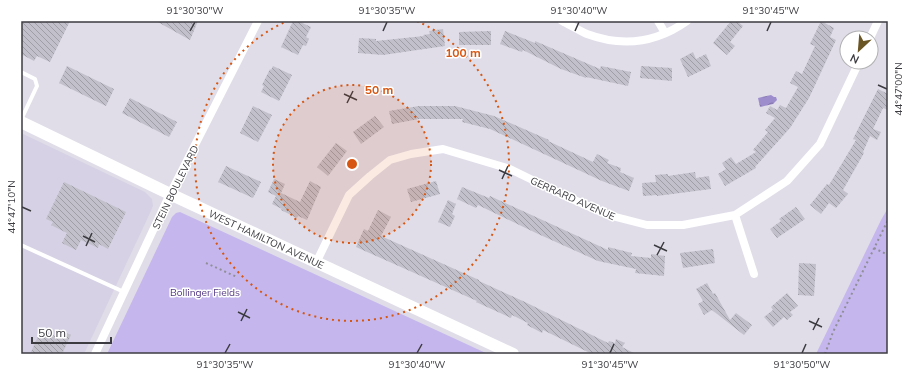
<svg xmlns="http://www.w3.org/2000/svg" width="909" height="375" viewBox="0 0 909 375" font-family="Mulish,sans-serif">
<defs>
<pattern id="water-waves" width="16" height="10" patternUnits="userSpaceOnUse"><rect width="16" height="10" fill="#9e8dcd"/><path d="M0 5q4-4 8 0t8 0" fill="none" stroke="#8274a8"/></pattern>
<pattern id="building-back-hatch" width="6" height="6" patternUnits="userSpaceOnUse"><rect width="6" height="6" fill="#c2c0cb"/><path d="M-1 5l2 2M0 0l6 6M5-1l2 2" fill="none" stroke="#9f9da6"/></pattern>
</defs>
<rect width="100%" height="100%" fill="#e0dde9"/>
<path fill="#d6d1e4" d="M21 133 145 192 152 199 153 206 150 213 84 354H21Z"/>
<path fill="#c5b7ed" d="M888 208V354H816L881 220Z
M180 212 488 354H107L172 217 176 213Z"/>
<path fill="url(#water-waves)" d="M771 95 774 97H776L777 100 773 104 760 107 758 98Z"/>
<path fill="url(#building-back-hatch)" d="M21 21H70L50 62 37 56 34 61 21 54Z
M156 21H198L190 40Z
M293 21H298L311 27 306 37 309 39 306 46 303 45 298 55 281 47Z
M731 21H737L743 26 730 42 735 46 727 55 713 43Z
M821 21 834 28 830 37 836 40 809 98 790 128 755 167 756 168 725 186 718 174 726 169 722 163 731 157 736 164 756 152 753 150 768 132 765 130 775 118 766 113 770 106 777 110 780 105 786 108 798 87 790 83 796 71 802 74 815 46 810 44Z
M443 29 445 46 383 55 358 53 359 38 376 39V41L424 36 423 35 430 34 429 31Z
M491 31V45H459V32Z
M505 31 535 43V41L600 69 601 66 631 72 628 86 586 77V78L561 69 523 50 522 52 500 44Z
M693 52 696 59 706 54 711 66 688 77 680 59Z
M67 66 114 89 106 106 59 83Z
M273 66 292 75 279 101 261 92 264 86 262 85 270 69 271 70Z
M641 66 672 68V81L640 78Z
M878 89 888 94V110L883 108 873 129 881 132 877 140 870 136 863 152 864 153 843 190 848 194 836 208 829 203 821 214 810 205 827 184 829 185 856 140 853 139Z
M130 98 177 122 169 137 122 113Z
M253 106 272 115 258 142 240 133Z
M419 106H455L494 116 549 140 548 141 593 162 597 154 609 160 607 163 621 168 620 172 634 178 629 191 602 181 490 129 462 122 463 119H419L392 124 389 111Z
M375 116 384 127 361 144 353 132Z
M336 143 347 151 328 176 317 167Z
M226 166 261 182 253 198 218 182Z
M695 172 696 178 709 176 711 189 657 196V195L643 196 642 183 656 182 655 175 668 174V176Z
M274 179 285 184 281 193 300 202 310 181 321 187 307 220 298 216 297 218 281 210 282 209 272 204 276 196 268 192Z
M436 181 440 194 411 202 407 189Z
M64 182 126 212 108 249 99 244 98 248 81 240 76 250 62 243 67 233 51 225 53 222 46 219Z
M462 187 489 198 490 196 608 250V247L632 253 631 256 651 258V254L665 256 664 276 635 273 636 269 598 261 536 233 478 205 476 208 457 199Z
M448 200 456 204 452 214 455 216 450 227 438 222Z
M796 207 805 219 777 238 770 229 781 221 779 219Z
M378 210 391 217 381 236 479 280V281L525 302 608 343 609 341 615 343 616 339 625 343 622 347 636 354H592L543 330 542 333 527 325 528 323 512 315 511 318 476 302 477 301 356 247 364 229 368 231Z
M713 249 715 263 683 268 680 253Z
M799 263 816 264 814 296 798 295Z
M707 283 713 294 715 293 730 320 736 313 752 325 744 335 712 310 704 315 698 304 703 301 696 289Z
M787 293 798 306 790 312 793 315 787 320 784 317 773 327 764 317 773 310 771 307Z
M59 329 71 335 62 354H30L41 330 55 336Z"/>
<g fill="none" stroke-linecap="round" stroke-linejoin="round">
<path stroke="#908e97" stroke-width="2" stroke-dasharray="2 3" stroke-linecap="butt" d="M874 248 888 255
M206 263 237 277
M825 354 833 332 888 220"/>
<path stroke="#fff" stroke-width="4" d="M21 72 35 79 37 86 21 120
M21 245 124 292"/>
<path stroke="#fff" stroke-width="8" d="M562 21C570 25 578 30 587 34 622 47 656 43 687 21
M658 21 665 33
M870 38 878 21
M735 215 754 274
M316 263 349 195 370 176 390 160 411 154 443 149 510 169 563 195 608 215 647 225H683L735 215 787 181 820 144 859 62
M95 354 170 194 258 21"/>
<path stroke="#fff" stroke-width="12" id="s1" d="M21 122 170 194 513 354"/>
</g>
<path fill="none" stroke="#3c3b40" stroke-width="1.5" d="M190 31 195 22M383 31 387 22M575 31 579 22M767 31 771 22M878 85 887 89M344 94 357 100M347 103 353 91M499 170 512 176M502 179 508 166M22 207 31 211M83 236 95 242M654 245 667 251M86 246 92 233M657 255 664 242M238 312 250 318M241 321 247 309M809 321 822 327M813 330 819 318M225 353 230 344M417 353 422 344M610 353 614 344M802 353 806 344"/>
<circle cx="352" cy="164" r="79" fill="#d75611" fill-opacity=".12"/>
<g fill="none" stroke="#d75611" stroke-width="2" stroke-dasharray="2 4">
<circle cx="352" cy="164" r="79"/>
<path d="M417 21A157 157 0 1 1 287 21"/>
</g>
<g text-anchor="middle" stroke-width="3" stroke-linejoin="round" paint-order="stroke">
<g font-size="10" fill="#3c3b40" stroke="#fff">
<text transform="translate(175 187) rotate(-64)" y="4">STEIN BOULEVARD</text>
<text transform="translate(573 198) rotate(24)" y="4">GERRARD AVENUE</text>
<text dy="4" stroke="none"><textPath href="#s1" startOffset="272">WEST HAMILTON AVENUE</textPath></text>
</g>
<g font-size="10" fill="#513683" stroke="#fff">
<text x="205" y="296">Bollinger Fields</text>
</g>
</g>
<circle cx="352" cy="164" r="6" fill="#d75611" stroke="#fff" stroke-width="2"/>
<g font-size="12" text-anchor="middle" font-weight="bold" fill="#d75611" stroke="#fff" stroke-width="3" stroke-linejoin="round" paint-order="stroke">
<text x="463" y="57">100 m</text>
<text x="379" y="94">50 m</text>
</g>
<rect width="909" height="375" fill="none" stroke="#ffffff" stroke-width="44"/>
<g transform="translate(859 50) rotate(206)"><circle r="19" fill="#ffffff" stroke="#b1b1b3"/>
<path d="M0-3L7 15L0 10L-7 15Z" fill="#6a5524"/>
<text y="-6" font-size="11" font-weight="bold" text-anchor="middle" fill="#3c3b40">N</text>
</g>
<path d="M32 337v6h79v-6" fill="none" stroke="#3c3b40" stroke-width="2"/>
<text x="38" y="337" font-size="12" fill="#3c3b40" stroke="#ffffff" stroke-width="3" paint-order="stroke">50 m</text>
<rect x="22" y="22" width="865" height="331" fill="none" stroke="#3c3b40" stroke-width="1.5"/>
<g font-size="10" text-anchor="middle" fill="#3c3b40">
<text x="195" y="14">91°30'30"W</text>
<text x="387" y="14">91°30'35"W</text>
<text x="579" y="14">91°30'40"W</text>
<text x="771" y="14">91°30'45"W</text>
<text transform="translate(898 89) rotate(-90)" y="4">44°47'00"N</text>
<text transform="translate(11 207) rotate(-90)" y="4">44°47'10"N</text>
<text x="225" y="368">91°30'35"W</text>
<text x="417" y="368">91°30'40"W</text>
<text x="610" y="368">91°30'45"W</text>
<text x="802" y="368">91°30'50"W</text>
</g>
</svg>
